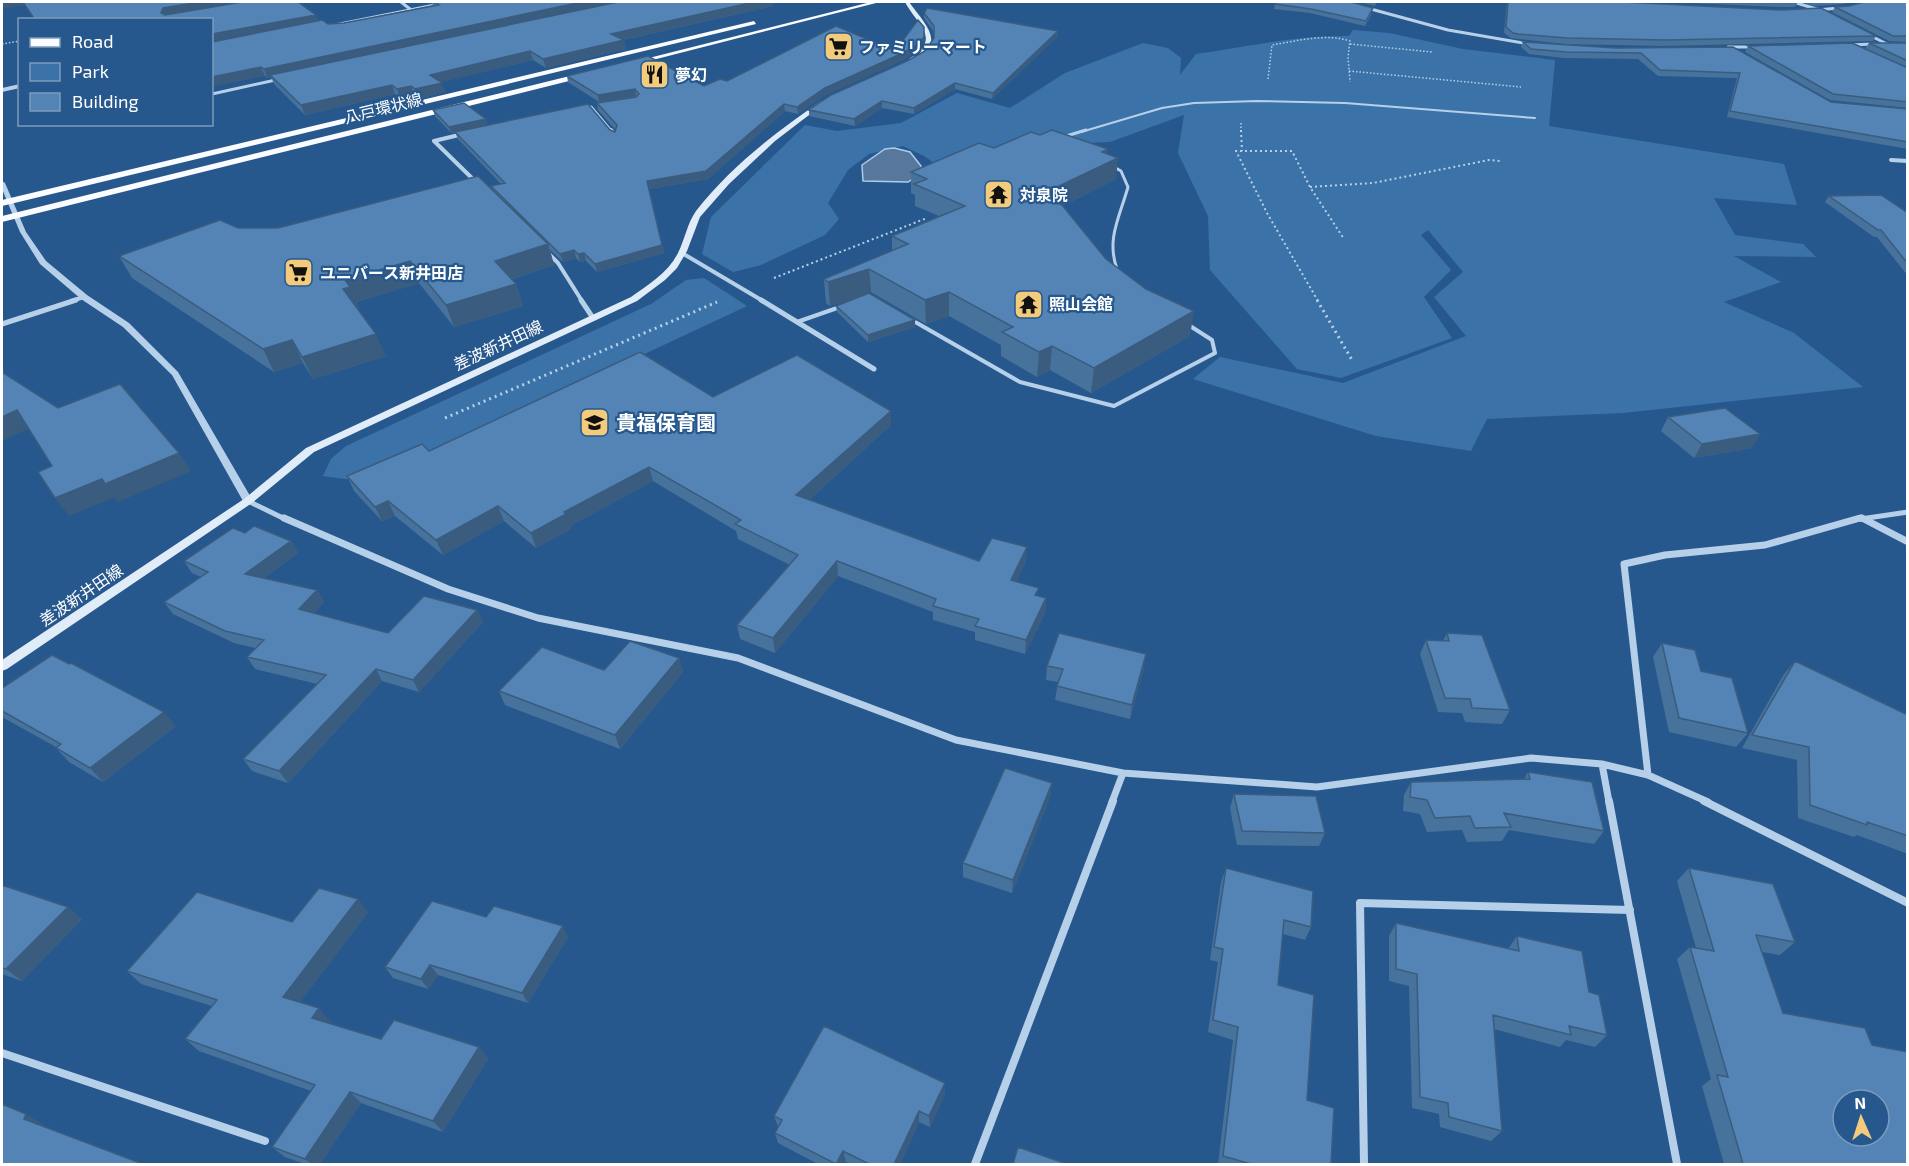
<svg xmlns="http://www.w3.org/2000/svg" width="1909" height="1166" viewBox="0 0 1909 1166" font-family="'Exo 2','Noto Sans JP',sans-serif">
<rect width="100%" height="100%" fill="#27588d"/>
<path fill="#3b73a9" d="M1353 30 1389 33 1463 49 1555 60 1549 126 1784 164 1797 205 1714 198 1735 235 1803 244 1816 257 1734 256 1781 282 1724 302 1794 333 1863 387 1623 413 1487 419 1471 451 1376 436 1193 379 1220 357 1343 383 1466 336 1434 297 1463 272 1428 230 1421 235 1451 270 1424 297 1452 338 1341 378 1297 369 1210 270 1208 216 1178 153 1184 115 1110 142 1013 146 934 163 924 156 903 146 869 154 848 170 828 203 839 219 825 235 761 265 733 272 702 254 711 217 805 125 837 131 901 123 957 93 1010 108 1065 73 1143 43 1168 48 1181 58 1180 75 1196 54C1247 47 1297 35 1349 36Z
M704 278 747 306 444 448 372 478 345 479 323 476 331 459 346 446 651 304 686 280Z"/>
<path fill="#57789c" stroke="#abcceb" stroke-width="1.5" d="M894 148 910 152 921 166 920 174 908 182 863 181 862 165 885 149Z"/>
<g fill="none" stroke-linecap="round" stroke-linejoin="round">
<path stroke="#b6d0ea" stroke-width="1.5" stroke-dasharray="1.5 2" stroke-linecap="butt" d="M2 44 20 41
M1350 44 1432 52
M1349 71 1521 87
M1268 79 1272 45C1297 41 1326 33 1350 41L1348 57 1350 82
M1241 123V132"/>
<path stroke="#b6d0ea" stroke-width="2" stroke-dasharray="2 3" stroke-linecap="butt" d="M1241 130 1242 151
M1310 187 1373 183 1489 160 1501 161
M774 278 927 218
M1318 301 1267 213 1236 151H1292L1310 187 1344 239"/>
<path stroke="#b6d0ea" stroke-width="3" stroke-dasharray="2 4" stroke-linecap="butt" d="M1317 300 1352 360
M445 418 717 302"/>
<path stroke="#b6d0ea" stroke-width="2" d="M1081 132 1162 108 1194 103 1257 101 1345 103 1535 118"/>
<path stroke="#b6d0ea" stroke-width="3" d="M1063 137 1086 130
M1112 166 1121 171 1128 187C1120 216 1106 239 1117 269"/>
<path stroke="#b6d0ea" stroke-width="4" d="M910 319 1020 382 1114 406 1215 353 1212 340 1187 324
M797 322 840 307"/>
<path stroke="#b6d0ea" stroke-width="3" d="M401 2 410 9
M1793 2 1820 10
M1367 8 1448 30 1529 44
M1817 10 1839 8
M1869 35 1887 44
M1848 45 1874 44
M1728 47H1754
M212 94 280 79
M591 107 612 132"/>
<path stroke="#b6d0ea" stroke-width="4" d="M611 130 615 135
M463 134 434 141 478 184
M1891 160 1908 161
M547 252 558 263 582 301
M682 253 763 301
M71 301 84 297"/>
<path stroke="#b6d0ea" stroke-width="5" d="M581 300 593 318
M761 300 874 369
M2 324 76 300
M248 501 287 520
M1861 518 1865 520
M1854 520 1908 512"/>
<path stroke="#b6d0ea" stroke-width="7" d="M284 518 448 589 538 618 738 658 956 740 1123 773 1317 787 1531 758 1602 764 1648 775 1708 802
M1862 518 1908 542
M1602 764 1609 802
M1648 775 1624 564 1665 555 1765 545 1860 518
M1112 802 1123 773"/>
<path stroke="#b6d0ea" stroke-width="8" d="M1609 801 1677 1164
M1704 801 1908 903
M2 1053 265 1141
M975 1164 1113 801
M1364 1164 1360 903 1630 910"/>
<path fill="#b6d0ea" fill-rule="evenodd" d="M442 2H448L319 28 317 27Z
M20 84V88L2 92V88Z
M2 181 5 183 26 232 46 261 87 295 129 323 178 372 253 501 251 503 248 504 243 501 172 375 123 327 81 299 40 264 20 232 2 189Z"/>
<path fill="#e1ecf9" fill-rule="evenodd" d="M905 2H909C925 24 949 45 911 62L909 59C943 38 917 25 905 2Z
M821 101 826 102 775 141 729 184 700 217 687 251 677 268 665 280 637 301 314 452 252 503 7 669 2 671V660L244 499 306 448 631 297C648 285 668 273 678 253 685 239 687 224 696 211 730 167 776 132 821 101Z"/>
<path fill="#fafcff" fill-rule="evenodd" d="M871 2H880L633 65 629 63Z
M754 21 756 24 2 206V200Z
M586 72 590 74 589 76 2 222V216Z"/>
</g>
<path fill="#47729c" d="M2 2H298L318 21 328 24 344 23 433 6 432 2 427 3 425 2H773V6L623 40 626 49 546 68 533 60 440 82 445 92 418 99 414 95 400 98 395 94 305 115 274 84 271 77 267 78 265 76 212 20H34L25 5Z
M1359 2H1377L1375 6Z
M1507 2H1623L1876 36 1873 41 1663 46 1565 44 1511 38 1504 33Z
M1667 2H1798L1795 7H1780Z
M1802 2H1854L1844 4 1814 6Z
M1908 2V42L1889 41 1832 12 1835 7Z
M1275 4 1372 13 1365 26 1310 13 1274 9Z
M924 13 1058 31V36L992 99 955 89 914 114 882 108 855 126 809 116V110L909 60 925 51 934 38V32L924 18Z
M924 27V43L917 51 903 60 825 95 798 114 785 111 708 179 649 189 664 253 597 272 586 261 580 262 576 258 563 262 550 250 554 265 512 279 516 284 523 306 454 327 419 283 356 302 359 308 358 309 386 356 313 379 303 363 274 372 132 278 119 256 238 228H278L493 190 491 186 501 184 458 139 455 132 610 130 615 132V129L598 110 597 103 599 102 568 82 567 76 704 86 727 81 895 51Z
M1523 42 1616 48 1733 47 1831 102 1908 109V149L1727 117 1737 78 1658 76 1638 59 1564 58 1529 54 1521 47Z
M1869 43H1908V108L1830 100 1745 52 1748 46 1894 62 1865 49Z
M433 110 486 119 487 125 451 133 435 116Z
M1040 135 1108 154 1116 179 1062 206 1106 259 1190 336 1091 393 1050 370 1037 377 1001 356V345L949 316 926 324 871 292 830 306 826 303 824 279 892 251V236L939 216 915 206V195L911 193V172Z
M1829 196 1908 213V276L1877 237H1874L1825 202Z
M836 306 915 320V327L868 342 837 312Z
M713 397 891 411V425L809 500 979 561H1026L1016 582 1038 596 1046 598 1045 613 1025 654 975 640V632L933 620V612L838 576 775 653 740 639 737 625 790 565 738 539 736 531 653 481 570 526 571 529 536 548 504 521 443 555 395 516 382 521 354 491 347 476 429 451Z
M1668 417 1752 448 1694 458 1661 431Z
M245 533 291 541 298 553 264 578 317 590 324 602 314 613 388 633 477 610 483 622 419 692 382 681 288 783 252 771 243 759 317 684 255 669 247 657 255 648 234 643 173 614 164 602 201 577 192 573 184 561Z
M1447 633 1510 710 1502 724 1465 722 1462 713 1438 712 1420 654 1426 640 1443 641Z
M1662 643 1701 671 1748 733 1736 747 1669 732 1653 657Z
M679 658 683 672 620 749 505 705 499 691 604 670Z
M1795 661 1908 715V854L1857 835 1854 837 1798 818 1797 760 1742 748 1784 674Z
M1047 666 1144 668 1130 719 1055 700 1058 682 1046 680Z
M2 688 176 726 103 782 69 762 56 748V747L2 717Z
M1528 772 1604 831 1594 844 1509 830 1502 841 1467 842 1462 830 1427 832 1420 814 1403 811 1404 795 1411 782 1524 779Z
M1052 783 1050 797 1012 893 963 877V863Z
M1234 794 1325 833 1319 846 1237 845 1230 808Z
M1226 868 1311 927 1305 940 1283 934 1278 985 1307 1100 1331 1164H1218L1233 1040 1208 1032 1218 962 1210 960 1221 882Z
M1689 868 1795 942 1780 955 1762 952 1783 1013 1908 1164H1724L1702 1086 1711 1079 1677 959 1690 947 1696 948 1677 881Z
M2 885 82 919 22 981 2 974Z
M368 912 300 1002 330 1021 328 1023 381 1039 479 1047 488 1059 443 1132 361 1103 320 1164H305L285 1157 272 1147 311 1091 199 1051 185 1039 212 1006 141 984 127 971 292 922Z
M486 917 568 937 528 1003 438 975 428 989 393 978 385 967Z
M1396 923 1508 949 1517 936 1589 992 1607 1035 1595 1047 1566 1040 1560 1047 1494 1029 1502 1131 1491 1141 1440 1127 1439 1114 1412 1108 1409 986 1389 981V936Z
M945 1094 930 1127 919 1122 900 1164H850L846 1162 844 1164H818L778 1143 775 1133 778 1127 774 1116Z"/>
<path fill="#3a5c7f" d="M2 2H22L25 5 2 9Z
M200 2H250L166 20 161 13 163 8Z
M582 2H623L270 75 271 77 267 78 264 69Z
M754 2H773V6L613 42 611 34Z
M1846 2H1854L1844 4Z
M316 15 319 23 212 44V34Z
M1058 31V36L992 99 993 93Z
M924 37V43L917 51 903 60 825 95 798 114 797 107 825 88Z
M624 40 626 49 546 68 543 59Z
M530 51 533 60 433 84 430 75Z
M261 67 265 76 212 87V77Z
M442 83 445 92 418 99 415 89Z
M955 83V89L914 114V108Z
M392 85 395 94 305 115 301 105Z
M411 86 414 95 400 98 397 89Z
M635 89 636 96 599 102 598 95Z
M882 101V108L855 126 854 119Z
M784 104 785 111 708 179 648 189 647 181Z
M486 119 487 125 451 133 449 127Z
M1108 149 1107 163 1118 158 1116 179 1039 217 1040 195 1102 152Z
M548 244 554 265 502 282 495 261Z
M662 245 664 253 597 272 595 264Z
M574 250 576 258 563 262 560 254Z
M584 253 586 261 580 262 578 254Z
M410 261 419 283 356 302 359 308 353 310 343 289 345 280Z
M869 269 871 292 830 306 828 282Z
M516 284 523 306 454 327 446 305Z
M949 292V316L926 324 925 300Z
M1194 311 1190 336 1091 393 1094 368Z
M915 320V327L868 342V335Z
M376 334 386 356 313 379 302 357Z
M292 340 303 363 274 372 263 349Z
M1052 346 1050 370 1037 377 1039 352Z
M17 410 30 428 2 441V417Z
M891 411V425L798 510 796 495Z
M1760 434 1752 448 1694 458 1702 444Z
M179 453 191 471 118 502 105 484Z
M649 467 653 481 570 526 571 529 536 548 531 533 564 512Z
M102 479 115 497 69 516 55 498Z
M388 501 395 516 382 521 375 507Z
M498 506 504 521 443 555 436 540Z
M291 541 298 553 253 586 245 574Z
M1027 547 1026 561 1010 595 1011 580Z
M837 561 838 576 775 653 773 638Z
M317 590 324 602 306 621 299 609Z
M1046 598 1045 613 1025 654 1026 640Z
M477 610 483 622 419 692 413 680Z
M1146 654 1144 668 1130 719 1132 705Z
M679 658 683 672 620 749 615 735Z
M376 669 382 681 288 783 279 771Z
M164 712 176 726 103 782 90 768Z
M1052 783 1050 797 1012 893 1013 880Z
M358 899 368 912 295 1009 283 997Z
M68 907 82 919 22 981 6 969Z
M563 926 568 937 528 1003 522 993Z
M430 965 438 975 428 989 421 979Z
M319 1008 330 1021 323 1030 312 1018Z
M479 1047 488 1059 443 1132 433 1121Z
M945 1083V1094L930 1127 929 1116Z
M350 1092 361 1103 320 1164H312L305 1159Z
M919 1111V1122L900 1164H894Z
M26 1114 44 1125 42 1130 24 1119Z
M843 1151 846 1162 844 1164H837Z"/>
<path fill="#5384b5" stroke="#3a5c7f" stroke-width="1.5" fill-rule="evenodd" d="M23 2H200L163 8 161 13 165 15 242 2H298L316 15 212 34V20H35Z
M434 2H582L264 69 261 67 212 77V42L322 20 328 24 344 23 439 5Z
M618 2H754L611 34 624 40 543 59 530 51 430 75 442 83 415 89 411 86 397 89 392 85 301 105 270 75Z
M1277 2H1351L1373 8 1366 21 1311 9 1275 4Z
M1508 2H1623L1782 10 1821 8 1876 36 1665 40 1567 38 1518 34 1513 33 1506 27Z
M1864 2H1908V36H1893L1835 7 1849 6Z
M927 8 1058 31 993 93 955 83 914 108 882 101 854 119 809 110 831 95 909 60 925 51 934 38V26L924 13Z
M918 20 924 27V37L917 45 903 53 825 88 797 107 784 104 706 171 647 181 662 245 595 264 584 253 578 254 574 250 560 254 491 186 505 183 455 132 588 104 610 130 615 132 617 125 597 103 636 97 639 94 635 89 598 95 567 76 648 56 704 86 720 79 727 81 836 26 895 51Z
M1523 42 1616 48 1733 47 1831 102 1908 109V142L1730 111 1740 73 1660 70 1641 53 1566 52 1531 49Z
M1852 43 1908 68V102L1833 94 1748 46Z
M1869 43H1908V61Z
M464 103 486 119 449 127 433 110Z
M1052 130 1108 149 1102 152 1118 158 1040 195 1062 205 1106 259 1146 289 1194 311 1094 368 1052 346 1039 352 1002 332 1013 327 949 292 925 300 869 269 828 282 824 279 908 244 892 236 965 206 914 184 927 179 911 172 979 143 994 148 1031 132 1040 135Z
M478 176 548 244 495 261 516 284 446 305 410 261 345 280 350 287 343 289 376 334 302 357 292 340 263 349 119 256 220 220 238 228H278Z
M1881 195 1908 213V264L1881 230H1878L1829 196Z
M869 293 915 320 868 335 836 306Z
M640 352 713 397 797 355 891 411 796 495 979 561 992 538 1027 547 1011 580 1039 588 1035 595 1046 598 1026 640 975 626 979 619 933 606 936 599 837 561 773 638 737 625 798 555 735 524 741 520 649 467 564 512 566 514 531 533 498 506 436 540 388 501 375 507 347 476 422 444 429 451Z
M2 372 58 408 120 384 179 453 105 484 102 479 55 498 38 472 52 466 17 410 2 417Z
M1725 408 1760 434 1702 444 1668 417Z
M254 526 291 541 245 574 317 590 299 609 388 633 424 596 477 610 413 680 376 669 279 771 243 759 326 675 247 657 264 640 225 631 164 602 208 572 184 561 233 528 245 533Z
M1059 633 1146 654 1132 705 1057 686 1063 669 1047 666Z
M1447 633 1482 635 1510 710 1472 708 1470 699 1445 698 1426 640 1449 641Z
M630 641 679 658 615 735 499 691 542 647 604 670Z
M1662 643 1695 650 1701 671 1732 678 1748 733 1679 718Z
M52 655 69 664 71 663 164 712 90 768 56 748 61 744 2 711V688Z
M1795 661 1908 715V836L1867 822V825L1810 805 1809 747 1752 735Z
M1005 768 1052 783 1013 880 963 863Z
M1528 772 1592 782 1604 831 1504 813 1511 827 1475 828 1470 816 1435 818 1427 800 1410 797 1411 782 1530 779Z
M1234 794 1316 796 1325 833 1242 831Z
M1226 868 1313 891 1311 927 1284 920 1278 985 1314 995 1307 1100 1334 1108 1331 1164H1251L1223 1156 1238 1027 1213 1020 1223 949 1214 947Z
M1689 868 1773 884 1795 942 1756 935 1783 1013 1865 1028 1872 1045 1908 1052V1164H1743L1717 1075 1728 1077 1690 947 1714 951ZM1843 1100H1879V1136H1843Z
M2 885 68 907 6 969 2 968Z
M319 888 358 899 283 997 319 1008 312 1018 381 1039 394 1020 479 1047 433 1121 350 1092 305 1159 272 1147 315 1085 185 1039 217 1000 127 971 197 892 292 922Z
M432 901 486 917 494 906 563 926 522 993 430 965 421 979 385 967Z
M1396 923 1519 951 1517 936 1582 951 1589 992 1599 995 1607 1035 1569 1026 1571 1035 1493 1015 1502 1131 1449 1117 1448 1103 1420 1097 1417 974 1396 969Z
M824 1026 945 1083 929 1116 919 1111 894 1164H869L843 1151 836 1164 775 1133 782 1120 774 1116Z
M2 1104 26 1114 24 1119 143 1164H2Z
M1018 1147 1067 1164H1013Z"/>
<defs>
<symbol id="supermarket-square" viewBox="-11 -11 22 22"><rect x="-9" y="-9" width="18" height="18" rx="4" fill="#f3cb7c" stroke="#27588d"/><path d="M-6-5.5h2.5l.6 2H6L4.5 2H-2.5L-4.4-4H-6ZM-1.5 3.2a1.3 1.3 0 1 0 .1 0ZM3 3.2a1.3 1.3 0 1 0 .1 0Z" fill="#111"/></symbol>
<symbol id="restaurant-square" viewBox="-11 -11 22 22"><rect x="-9" y="-9" width="18" height="18" rx="4" fill="#f3cb7c" stroke="#27588d"/><path d="M-5-6h1v4h1v-4h1v4h1v-4h1v5L-1.5 .5V6h-2V.5L-5-1ZM5-6V6H3V1.5H1.5Q1.5-4 5-6Z" fill="#111"/></symbol>
<symbol id="temple-square" viewBox="-11 -11 22 22"><rect x="-9" y="-9" width="18" height="18" rx="4" fill="#f3cb7c" stroke="#27588d"/><path d="M0-6L5-2H3V0L6.5 2.5H4V6H1.5V3h-3V6H-4V2.5H-6.5L-3 0V-2H-5Z" fill="#111"/></symbol>
<symbol id="school-square" viewBox="-11 -11 22 22"><rect x="-9" y="-9" width="18" height="18" rx="4" fill="#f3cb7c" stroke="#27588d"/><path d="M0-5L7-2L0 1L-7-2ZM-4 1L0 2.5L4 1V4Q0 6-4 4Z" fill="#111"/></symbol>
</defs>
<g fill-rule="evenodd">
<use href="#supermarket-square" x="822" y="30" width="33" height="33"/>
<use href="#restaurant-square" x="638" y="58" width="33" height="33"/>
<use href="#temple-square" x="982" y="178" width="33" height="33"/>
<use href="#supermarket-square" x="282" y="256" width="33" height="33"/>
<use href="#temple-square" x="1012" y="288" width="33" height="33"/>
<use href="#school-square" x="578" y="406" width="33" height="33"/>
</g>
<g text-anchor="middle" stroke-width="4.5" stroke-linejoin="round" paint-order="stroke">
<g font-size="16" font-weight="bold" fill="#fff" stroke="#27588d" text-anchor="start">
<text x="859" y="53">ファミリーマート</text>
<text x="675" y="81">夢幻</text>
<text x="1020" y="201">対泉院</text>
<text x="320" y="279">ユニバース新井田店</text>
<text x="1049" y="310">照山会館</text>
</g>
<g font-size="16" fill="#fff" stroke="#27588d">
<text transform="translate(383 108) rotate(-14)" y="6">八戸環状線</text>
<text transform="translate(498 345) rotate(-25)" y="6">差波新井田線</text>
<text transform="translate(81 595) rotate(-34)" y="6">差波新井田線</text>
</g>
<g font-size="20" font-weight="bold" fill="#fff" stroke="#27588d" text-anchor="start">
<text x="616" y="430">貴福保育園</text>
</g>
</g>
<rect width="1909" height="1166" fill="none" stroke="#ffffff" stroke-width="6"/>
<rect x="18" y="18" width="195" height="108" fill="#27588d" stroke="#7d9bbb" stroke-width="1.5"/>
<rect x="30" y="38" width="30" height="9" fill="#fafcff" stroke="#7d9bbb" stroke-width="1.5"/>
<text x="72" y="48" font-size="18" fill="#ffffff">Road</text>
<rect x="30" y="63" width="30" height="18" fill="#3b73a9" stroke="#7d9bbb" stroke-width="1.5"/>
<text x="72" y="78" font-size="18" fill="#ffffff">Park</text>
<rect x="30" y="93" width="30" height="18" fill="#5384b5" stroke="#7d9bbb" stroke-width="1.5"/>
<text x="72" y="108" font-size="18" fill="#ffffff">Building</text>
<g transform="translate(1861 1118) rotate(357)"><circle r="28" fill="#27588d" stroke="#7d9bbb" stroke-width="1.5"/>
<path d="M0-4.5L10 22L0 15L-10 22Z" fill="#f3cb7c"/>
<text y="-9" font-size="16" font-weight="bold" text-anchor="middle" fill="#ffffff">N</text>
</g>
</svg>
